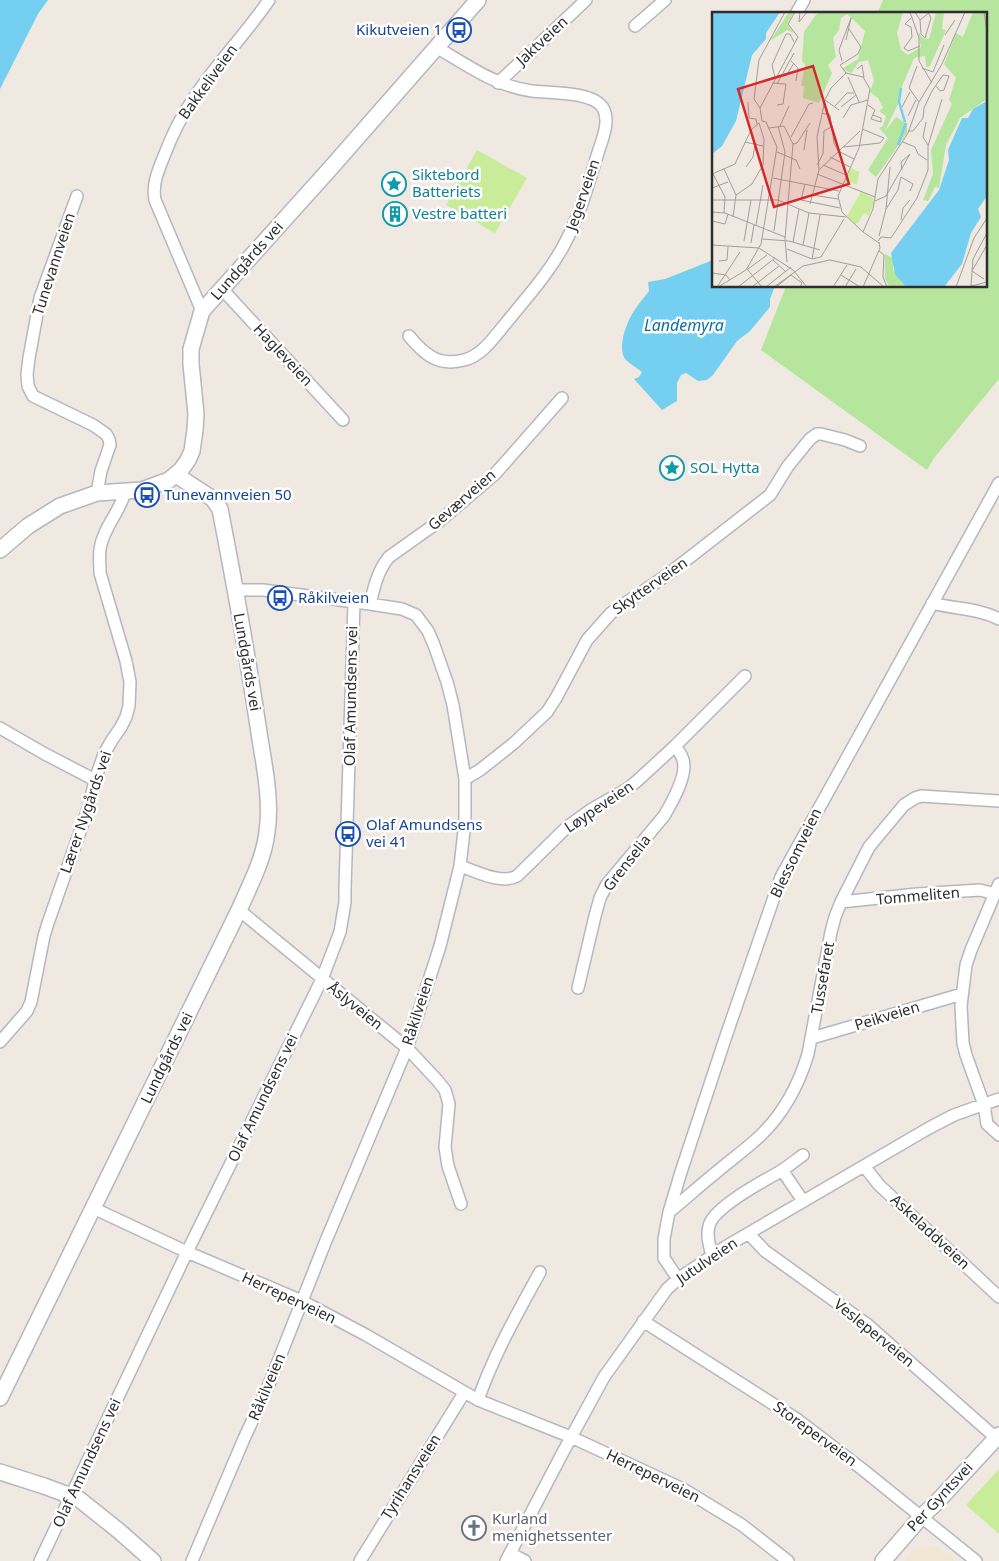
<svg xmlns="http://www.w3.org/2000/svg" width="999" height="1561" viewBox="0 0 999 1561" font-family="'Noto Sans',sans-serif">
<rect width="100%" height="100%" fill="#efe9e1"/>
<path fill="#f0e6d1" d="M937 1547 955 1561H905L916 1548Z"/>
<path fill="#b6e59e" d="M883 0H999V379L934 458 927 470 761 350 786 286H985V14H877Z"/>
<path fill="#c9ec9a" d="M477 150 527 178 495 233 446 205Z
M999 1469V1534L966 1505Z"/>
<path fill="#75cff0" d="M0 0H48L38 14 0 89Z
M713 260V286H775L770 299V307L750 331 737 341 713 375 707 380 698 381 686 373 681 375 677 383V401L662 410 634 379 639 377 642 372C637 368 630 364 626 360 616 349 627 321 634 311 638 304 644 298 649 291L648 282 665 279Z"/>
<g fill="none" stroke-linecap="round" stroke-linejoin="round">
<defs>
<path id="street" d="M796 14 804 0
M635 26 665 0
M498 83 586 0
M77 196 40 298 29 358 27 374 28 386 33 396 93 425 106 434 109 439 110 445 101 471 97 493
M222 289 343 420
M202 311 155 200C152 184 158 171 164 156 172 135 181 116 194 98 216 64 246 34 269 0
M409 336C424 354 438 367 464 360 482 356 495 336 506 323 527 297 551 271 566 241 580 214 588 185 597 156 601 142 611 122 603 108 593 91 549 93 532 91 495 86 467 65 436 47
M932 603C954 609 978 608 999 619
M370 604C374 587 378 570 389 557L441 520 495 474 562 398
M0 728 45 754 95 780
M465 779 480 770 514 743 547 712 556 698 587 640 611 613 667 575 770 495 788 466 810 439 817 434H821L845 440 860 446
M460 866C476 871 501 885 517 876L567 827 592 809 627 789 637 781 675 746 745 676
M999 884 971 950 966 965 961 1006 963 1043 966 1055 984 1105 987 1124 999 1135
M841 902 917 894 980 890 995 894
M239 910 407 1048 437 1080 445 1090 449 1104 445 1147 448 1166 461 1204
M578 988 595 916 600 898 607 884 664 816C671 804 688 775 683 760 682 755 678 750 675 746
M812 1038 962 994
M0 1042 27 1011 31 1002 44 936 48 923 89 806 95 780 104 754 112 740 121 727 126 717 129 706 130 682 126 661 100 573C100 565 99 557 100 549 103 528 120 512 125 492
M864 1166 879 1185 999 1297
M782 1170 803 1201
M93 1208 187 1252 302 1301 366 1335 478 1400 571 1437 683 1489 742 1525 788 1561
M669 1212C684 1200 698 1187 713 1175 728 1162 745 1150 760 1136 783 1114 799 1084 808 1054L831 932 835 917 841 902 869 847 904 805 915 798 921 796 999 801
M749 1234 765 1251 868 1325 996 1438
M712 1256C710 1247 706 1236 709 1226 713 1207 764 1181 781 1171 789 1166 796 1160 803 1155
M678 1279 664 1258V1239L669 1212 681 1172 726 1036 781 877 999 483
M643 1321 798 1420 862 1469 976 1561
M478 1400C494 1354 517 1314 540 1272
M510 1553 525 1561
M40 1561 187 1252 322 979 340 932 345 902V888L354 602
M192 1561 243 1441 270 1382 325 1243 407 1048 440 946 460 866 465 822V779L453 705 447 682 434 645 428 631 416 615 402 609 370 604 263 590H235
M360 1561 464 1393
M506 1561 562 1454 604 1377 667 1289 678 1279 725 1247 929 1128 954 1115 999 1099"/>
<path id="secondary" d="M0 550 28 526 60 506 97 493 142 490 169 480 181 470 188 460 192 451 195 430 196 414 191 364V349L202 311 328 171 478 0
M0 1398 239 910C250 885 264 859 267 832 272 797 263 761 258 726 247 653 234 581 220 509L213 499 176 475
M0 1472 44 1486 79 1499 119 1531 153 1561
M883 1561 921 1517 936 1503 999 1435"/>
</defs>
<use href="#street" stroke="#b4b7c1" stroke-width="14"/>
<use href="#secondary" stroke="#b4b7c1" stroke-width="18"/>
<use href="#street" stroke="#fff" stroke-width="11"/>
<use href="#secondary" stroke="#fff" stroke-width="15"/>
</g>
<defs>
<symbol id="bus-ring" viewBox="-11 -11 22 22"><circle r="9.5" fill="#fff" stroke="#1a4fb4" stroke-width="1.5"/><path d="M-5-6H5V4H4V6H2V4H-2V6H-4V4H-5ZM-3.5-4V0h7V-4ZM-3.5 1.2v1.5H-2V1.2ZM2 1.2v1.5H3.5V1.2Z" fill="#1a4fb4"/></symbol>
<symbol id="sight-ring" viewBox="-11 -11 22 22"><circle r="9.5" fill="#fff" stroke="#0f9aa8" stroke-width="1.5"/><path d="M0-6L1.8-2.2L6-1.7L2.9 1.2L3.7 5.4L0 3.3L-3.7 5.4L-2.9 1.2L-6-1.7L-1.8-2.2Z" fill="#0f9aa8"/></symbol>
<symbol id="building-ring" viewBox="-11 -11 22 22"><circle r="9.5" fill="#fff" stroke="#0f9aa8" stroke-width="1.5"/><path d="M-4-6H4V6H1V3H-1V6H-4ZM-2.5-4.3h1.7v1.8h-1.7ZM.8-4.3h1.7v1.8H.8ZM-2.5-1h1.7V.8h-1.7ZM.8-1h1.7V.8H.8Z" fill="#0f9aa8"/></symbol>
<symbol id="church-ring" viewBox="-11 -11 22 22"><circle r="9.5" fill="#fff" stroke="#6b7280" stroke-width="1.5"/><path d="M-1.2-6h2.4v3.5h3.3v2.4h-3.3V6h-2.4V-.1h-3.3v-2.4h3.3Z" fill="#6b7280"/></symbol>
</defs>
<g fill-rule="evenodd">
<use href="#bus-ring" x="445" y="16" width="28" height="28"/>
<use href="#sight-ring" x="380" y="170" width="28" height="28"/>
<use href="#building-ring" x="381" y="200" width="28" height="28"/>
<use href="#sight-ring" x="658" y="454" width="28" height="28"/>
<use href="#bus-ring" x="133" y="481" width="28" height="28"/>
<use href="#bus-ring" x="266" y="584" width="28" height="28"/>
<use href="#bus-ring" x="334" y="820" width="28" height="28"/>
<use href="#church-ring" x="460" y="1514" width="28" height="28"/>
</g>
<g text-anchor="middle" stroke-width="5" stroke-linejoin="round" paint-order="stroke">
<g font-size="15" fill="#164399" stroke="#fff" text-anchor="start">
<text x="442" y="35" text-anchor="end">Kikutveien 1</text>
<text x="164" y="500">Tunevannveien 50</text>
<text x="298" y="603">Råkilveien</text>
<text x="366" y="830">Olaf Amundsens<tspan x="366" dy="17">vei 41</tspan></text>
</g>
<g font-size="15" fill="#2e2e2e" stroke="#fff">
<text transform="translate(542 41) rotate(-43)" y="5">Jaktveien</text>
<text transform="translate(208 82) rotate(-54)" y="5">Bakkeliveien</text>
<text transform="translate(583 195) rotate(-71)" y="5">Jegerveien</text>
<text transform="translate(247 261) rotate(-48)" y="5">Lundgårds vei</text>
<text transform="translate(54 264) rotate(-72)" y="5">Tunevannveien</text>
<text transform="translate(283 355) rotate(47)" y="5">Hagleveien</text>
<text transform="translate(462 500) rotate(-41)" y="5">Geværveien</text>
<text transform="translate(650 586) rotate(-35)" y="5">Skytterveien</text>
<text transform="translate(247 662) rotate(80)" y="5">Lundgårds vei</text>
<text transform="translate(351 696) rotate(-89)" y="5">Olaf Amundsens vei</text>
<text transform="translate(599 807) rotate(-34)" y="5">Løypeveien</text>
<text transform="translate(86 812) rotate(-71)" y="5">Lærer Nygårds vei</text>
<text transform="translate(796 853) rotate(-64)" y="5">Blessomveien</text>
<text transform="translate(627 863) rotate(-52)" y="5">Grenselia</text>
<text transform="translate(918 896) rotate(-5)" y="5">Tommeliten</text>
<text transform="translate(823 978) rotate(-80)" y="5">Tussefaret</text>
<text transform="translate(355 1006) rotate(39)" y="5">Åslyveien</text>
<text transform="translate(418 1011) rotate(-72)" y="5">Råkilveien</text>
<text transform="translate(887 1016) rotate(-17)" y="5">Peikveien</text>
<text transform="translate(167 1058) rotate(-64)" y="5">Lundgårds vei</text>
<text transform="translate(263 1098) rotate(-64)" y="5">Olaf Amundsens vei</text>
<text transform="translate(930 1232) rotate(43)" y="5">Askeladdveien</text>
<text transform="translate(707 1261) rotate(-34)" y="5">Jutulveien</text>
<text transform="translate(289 1298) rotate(25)" y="5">Herreperveien</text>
<text transform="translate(874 1333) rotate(39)" y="5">Vesleperveien</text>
<text transform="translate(267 1387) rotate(-67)" y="5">Råkilveien</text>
<text transform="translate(815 1434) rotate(36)" y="5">Storeperveien</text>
<text transform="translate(87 1463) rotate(-65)" y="5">Olaf Amundsens vei</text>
<text transform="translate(653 1476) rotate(26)" y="5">Herreperveien</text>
<text transform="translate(411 1477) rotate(-58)" y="5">Tyrihansveien</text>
<text transform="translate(940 1497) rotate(-47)" y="5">Per Gyntsvei</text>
</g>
<g font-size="15" fill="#0d838f" stroke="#fff" text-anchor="start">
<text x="412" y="180">Siktebord<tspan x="412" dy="17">Batteriets</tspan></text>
<text x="412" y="219">Vestre batteri</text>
<text x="690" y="473">SOL Hytta</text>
</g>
<g font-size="15" fill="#5b616d" stroke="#fff" text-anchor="start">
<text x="492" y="1524">Kurland<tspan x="492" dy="17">menighetssenter</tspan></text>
</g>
<g font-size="16" font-style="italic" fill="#0d6fa3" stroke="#fff">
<text x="684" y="331">Landemyra</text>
</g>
</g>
<g transform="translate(712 12)">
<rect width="275" height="275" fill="#efe9e1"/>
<path d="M77 0H82L75 12 82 21 75 18 58 29ZM106 0H191L185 21 189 38 196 43 209 35 206 20 211 26 217 27 224 0H232L230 17 234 18 218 54 214 55 213 44 202 46 188 79 186 92 173 119 184 105 195 112V121L164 165 156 158 176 126 167 116 171 114 174 104 167 99 171 96 166 86 158 80 162 68 156 48 147 50 139 61 130 57 146 47 153 19 135 2 129 6 127 18 121 26 124 45 116 53 120 61 107 91 91 86 92 74H89L93 52 90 49 92 20ZM261 0H275V87L248 106 234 133 227 176 223 175 216 189 211 188 221 162 219 138 240 92 237 88 244 66 232 52 244 21 251 25ZM173 242 181 246V258L194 275 177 274 173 267Z" fill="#b6e59e"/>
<path d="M139 156 147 160 145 173 134 168ZM149 180 161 186V192L157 204 152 201 146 211 143 212 135 204Z" fill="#c9ec9a"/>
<path d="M0 0H68L54 21V27L40 43 24 109 10 134 0 142ZM275 89V184L266 197 269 205 259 221 250 252 232 275H194L183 262 179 241 227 178 237 148 236 138 250 106H256L261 97Z" fill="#75cff0"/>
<path fill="none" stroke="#75cff0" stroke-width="2.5" d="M189 76 187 90 193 110M186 133 194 111"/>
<path fill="none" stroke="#a29e99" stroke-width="1" d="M88 0 87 10 95 0M198 0 207 26V49L220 71M203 0 208 8 218 0M272 0 275 19M199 6 193 12 199 15 200 25 192 36 196 39 208 34M208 8 209 22 213 26M233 23 243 8M213 26 219 6 217 2M79 49 86 56 84 69M130 49 127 38 139 6 134 28M205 54 197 76 207 90M210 56 221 60 232 33M145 57 150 53 152 66M134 61 151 65 158 77 147 136 126 184 130 200 151 220M134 61 128 53 146 42 149 35 137 17M74 64 82 51M63 65 60 53 74 22H78L82 30M136 65 147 90M60 71 74 72 71 92 65 93M65 72 82 41M113 88 127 98M36 90 37 106 44 107 45 112M156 93 163 98 159 107 169 110V106L161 103M123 94 135 81H142M129 95 144 83M190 95 198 80M48 96 42 87 47 48 73 0M110 101 118 103 122 131 126 139 142 147M196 104 204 88M131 106 139 93 156 88M214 110 211 125 216 133M68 114 77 94M57 116 72 114 81 132 73 227 75 250M197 119H201L211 106 212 96 220 79 231 63 237 64 232 78 228 79 224 74M79 125 97 92 101 91M33 130 51 134M191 130 203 135 206 142 215 148M81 132 85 131 98 111M132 135 168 131 172 126 150 117M92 138 95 118M65 140 84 148 88 157M118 145 138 155M105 153 111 142 112 119 121 114M111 153 134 163M34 155 41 145 43 132M12 157 24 183 21 205M107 158 105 125 113 88 119 76 134 61M190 158 189 150 198 142M0 162 23 152 39 118 47 111M1 162 13 185 12 201M105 162 163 185M189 165 201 172 198 179M61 166 127 179M93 172 89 188 128 196M0 176 16 170M24 183 40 172 51 153 52 127 47 111M100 183 126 187M0 188H66L97 201 134 205M163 189 174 184 198 142M98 192 107 158 148 119M174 197 186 178 189 165M0 200 13 201 73 225M189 208 191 196 198 188M0 209 13 212 16 202M44 213 51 173M62 219 73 140 66 114M151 220 161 197 166 167 196 121 207 90 230 52 253 0M151 220 167 231M167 224 174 197 178 155M50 227 77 229 108 238M32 229 39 188M166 229 169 225 179 226 205 186 216 158V134L230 87M81 230 87 197M39 231 42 213M0 233 47 236 81 258 95 275M91 233 97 201M75 237 100 247M167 239 172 243 171 265 175 275M100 247 109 245 132 207M100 247 108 203M61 248 74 260M7 249 15 248 16 235M35 257 50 275M36 257 55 243M0 261 14 263 18 268M129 263 148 275M272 267 260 259 275 233M259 274 261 247 275 221M5 275 28 240M6 275 34 258 49 232 65 135 54 110 50 109 48 96 86 25 76 12 83 0M26 275 63 246M40 275 67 254M54 275 79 255M62 275 91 254 118 248 149 255 172 275M64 275 79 263 90 271 88 275M121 275 135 253M133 275 144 257M151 275 168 236 167 230M244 275 262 226 275 206M256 275 275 270"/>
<path fill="#d62828" fill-opacity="0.15" stroke="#d62828" stroke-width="2.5" d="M101 54 137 172 62 195 26 77Z"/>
<rect width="275" height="275" fill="none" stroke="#2e2e2e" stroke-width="2.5"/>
</g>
</svg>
